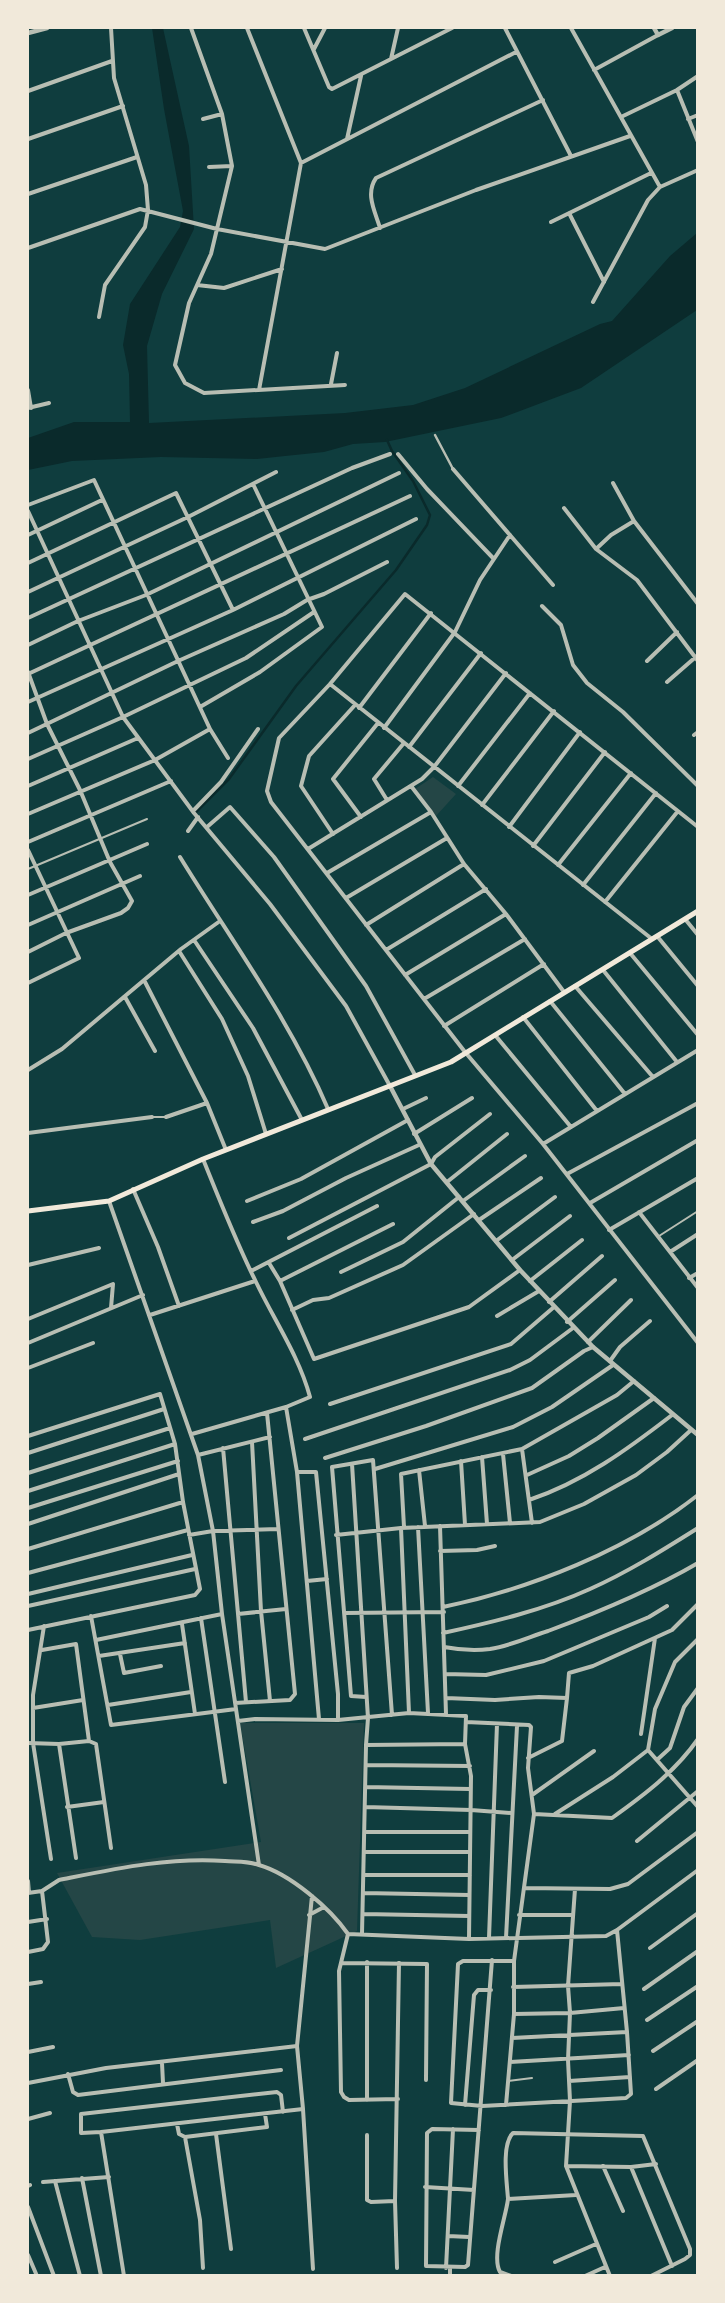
<svg xmlns="http://www.w3.org/2000/svg" width="725" height="2303" viewBox="0 0 725 2303" font-family="'Crimson Pro',serif">
<rect width="100%" height="100%" fill="#0f3d3e"/>
<path fill="#244646" d="M433 777 456 794 436 816 415 789Z
M240 1723H364L357 1931 276 1968 270 1920 140 1940 92 1937 57 1873 261 1842Z"/>
<path fill="#0a2a2b" d="M152 28H163L189 146 194 229 162 294 147 346 149 423 345 413 413 405 465 388 600 324 612 321 670 256 697 233V310L581 388 501 418 385 442 353 444 324 452 285 456 257 459 161 457 72 461 28 470V438L74 422H130L129 374 123 345 130 304 180 227 183 211 164 109Z"/>
<g fill="none" stroke-linecap="round" stroke-linejoin="round">
<path stroke="#0a2a2b" stroke-width="2.5" d="M195 813 229 779 296 686 396 570 427 525 430 515 413 481 392 451 387 440"/>
<path stroke="#b8beb3" stroke-width="2" d="M28 869 147 819
M152 1117H166
M659 1236 698 1211
M508 2081 532 2078"/>
<path stroke="#b8beb3" stroke-width="2.5" d="M435 435 453 469"/>
<path stroke="#b8beb3" stroke-width="4" d="M191 28 222 114 232 166 211 254 189 303 175 365 185 383 204 393 345 385
M247 28 301 163 259 390
M304 28 329 87 332 89 452 28
M505 28 571 156
M571 28 660 187
M314 49 325 28
M391 59 398 28
M594 70 658 35
M677 90 698 142
M28 91 112 61
M621 117 677 90 698 76
M203 119 222 114
M688 119 698 115
M28 139 123 106
M347 139 361 76
M301 163 516 52
M209 167 232 166
M28 194 137 157
M569 213 604 282
M551 222 651 173
M380 228C375 211 365 194 376 178L543 100
M28 248 140 209 217 229 325 249 476 190 630 136
M197 285 224 288 282 269
M593 302 648 200 660 187 698 170
M99 317 105 285 145 227 148 210 146 185 114 78 111 28
M331 384 337 353
M28 390 31 408
M28 408 49 403
M398 454 427 489 493 558
M453 469 553 585
M613 483 634 521 698 604
M28 505 94 480 210 729 228 758
M564 508 596 549 637 580 698 661
M28 511 123 717 194 813 270 904 346 1006 390 1086
M28 535 102 500
M596 549 611 535 634 521
M28 563 176 493 233 610
M28 592 188 517 276 472
M542 606 561 625 573 665 587 683 623 712 698 786
M28 618 352 468 390 454
M28 645 78 621 146 595 399 473
M647 661 677 632
M28 674 410 496
M667 682 698 655
M330 684 652 939
M28 702 233 610 416 519
M200 707 260 672 322 627 253 484
M359 708 431 613
M384 728 455 632 480 580 510 535
M28 733 178 661 284 614 307 600 324 594 387 562
M694 735 698 732
M409 747 481 653
M28 759 123 717 246 658 314 612
M28 786 138 738
M411 786 431 812 464 864 506 914 564 992
M458 786 530 693
M387 800 374 779 404 743
M482 805 554 711
M193 811 221 782 258 729
M28 814 155 760 210 729
M361 817 333 779 378 723
M207 827 230 807 274 857 366 986 415 1075
M509 827 580 732
M698 827 405 594 330 684 279 738 267 791 271 802 465 1052 543 1144 698 1343
M188 831 198 817
M333 834 301 786 309 756 355 705
M28 842 171 781
M533 846 605 752
M308 849 422 779 434 767 506 673
M28 850 79 958 28 983
M180 857C231 940 290 1020 328 1109
M558 865 631 773
M327 873 431 812
M583 885 656 793
M28 895 147 844
M346 898 447 838
M605 902 678 811
M685 919 698 935
M28 925 140 876
M366 925 464 864
M657 936 698 986
M194 940 253 1028 302 1120
M386 950 486 889
M179 951 222 1019 248 1076 266 1134
M28 952 66 933 121 913 128 908 132 901 110 862 80 790 47 724 28 672
M630 953 698 1035
M603 970 677 1062
M405 975 506 914
M144 980 207 1103 226 1150
M575 986 653 1077
M125 997 155 1051
M424 999 525 939
M550 1001 625 1094
M523 1017 597 1111
M444 1026 544 964
M495 1035 571 1127
M28 1070 62 1049 181 949 220 921
M403 1109 426 1098
M166 1117 207 1103
M28 1133 152 1117
M414 1134 472 1098
M543 1144 698 1050
M567 1174 698 1103
M447 1182 507 1134
M133 1189 158 1247 179 1306
M109 1201 198 1455 213 1531 222 1614 259 1865
M247 1201 301 1179 408 1120
M463 1201 525 1156
M590 1203 698 1140
M639 1212 698 1288
M479 1220 541 1178
M253 1222 283 1211 346 1178 419 1145
M609 1230 698 1178
M289 1238 431 1164 435 1157 490 1114
M496 1241 555 1197
M670 1252 698 1234
M512 1260 570 1216
M269 1263 280 1281 314 1359 469 1307 520 1270
M28 1265 99 1248
M251 1271 377 1206
M341 1272 403 1242 459 1197
M689 1278 698 1273
M280 1281 393 1224
M530 1281 582 1240
M549 1302 602 1256
M292 1310 313 1300 329 1298 403 1265 474 1214
M150 1315 255 1281
M497 1316 539 1291
M28 1319 113 1284 111 1308
M567 1322 615 1280
M588 1342 631 1300
M28 1343 143 1295
M610 1361 620 1347 650 1321
M28 1368 93 1343
M330 1404 511 1344 554 1307
M286 1407 297 1472 319 1719
M192 1434 286 1407 310 1397C299 1356 274 1320 256 1282 236 1242 220 1201 203 1159
M28 1436 160 1394 175 1444 183 1502 200 1589 195 1595 28 1630
M305 1439 510 1370 530 1360 573 1328
M252 1442 261 1611 270 1701
M223 1448 246 1702
M522 1449 532 1523
M28 1453 164 1409
M503 1454 510 1523
M198 1455 270 1437
M482 1457 487 1524
M325 1458 426 1426 532 1388 584 1351 593 1347
M461 1461 465 1525
M352 1464 368 1718 366 1745 465 1744
M375 1469 513 1427 552 1407 613 1365
M419 1470 425 1526
M297 1472H316L338 1694V1720
M28 1473 170 1428
M527 1475 569 1456 598 1438 654 1398
M28 1491 175 1444
M529 1500C583 1482 628 1449 672 1415
M28 1508 178 1461
M28 1524 179 1474
M440 1526 446 1714
M404 1527 401 1474 522 1449 617 1395 634 1381
M418 1527 428 1713
M401 1528 409 1713
M189 1535 213 1531 278 1529
M336 1535 401 1528 540 1522 584 1504 636 1475 667 1452 691 1430
M28 1549 183 1502
M440 1551 477 1550 495 1546
M28 1573 188 1530
M307 1581 327 1579
M28 1594 192 1555
M28 1606 195 1569
M443 1607C530 1589 628 1550 698 1495
M344 1613 444 1612
M238 1614 286 1609
M91 1616 111 1725 236 1709
M201 1618 225 1782
M182 1624 195 1714
M44 1626 33 1695V1743L51 1859
M443 1633C493 1622 544 1610 590 1589 628 1572 663 1550 698 1528
M96 1640 222 1614
M444 1647C460 1650 474 1651 490 1649 510 1646 529 1637 548 1631 599 1612 650 1591 698 1563
M42 1650 76 1644 89 1741
M120 1654 124 1673 161 1666
M99 1656 185 1643
M445 1674 486 1675 544 1661 649 1617 667 1606
M366 1697 351 1696 332 1467 373 1460 392 1715
M446 1698 495 1700 539 1697 567 1698 569 1673 593 1666 672 1630 698 1604
M235 1703 290 1700 295 1694 267 1413
M108 1705 191 1692
M33 1708 83 1700
M238 1721 255 1719 338 1720 409 1713 466 1716 465 1744 471 1776 469 1939
M466 1722 529 1725 531 1727 528 1768 534 1814 514 1961V2014L506 2105
M641 1734 655 1638
M28 1743 59 1744 89 1741 96 1744 111 1848
M59 1744 76 1858
M648 1750 655 1709 675 1662 698 1639
M648 1750 698 1807
M528 1758 562 1741 567 1698
M658 1759 670 1748 684 1707 698 1688
M366 1765 470 1766
M365 1787 470 1789
M532 1795 594 1751
M67 1807 104 1802
M365 1807 471 1810 511 1813
M534 1814 612 1818C644 1795 675 1772 698 1739
M555 1814 613 1777 648 1750
M365 1832H470
M637 1841 698 1791
M364 1852H470
M364 1875H470
M28 1881 29 1893
M524 1888 610 1889 628 1884 698 1832
M575 1889 568 1986 570 2013 568 2060 570 2101 566 2166 610 2276
M28 1893 42 1891 59 1880C114 1869 168 1857 225 1861 236 1862 248 1861 259 1865 290 1874 330 1908 348 1934
M363 1893 469 1895
M312 1896 297 2046 303 2109 313 2269
M363 1914 469 1916
M309 1915 324 1907
M519 1915H573
M28 1922 47 1919
M348 1934 469 1939 606 1936 617 1930 698 1870
M348 1934 339 1971 341 2092 344 2097 349 2100 398 2099
M362 1934 366 1745
M489 1938 497 1724
M506 1938 517 1726
M650 1948 698 1913
M28 1952 43 1949 48 1942 42 1891
M514 1961H463L458 1964 451 2103 482 2106 626 2098 631 2094 627 2032 617 1930
M367 1962V2100
M341 1963 427 1964 426 2080
M28 1984 41 1982
M513 1987 622 1984
M644 1989 698 1951
M514 2014 570 2013 624 2008
M647 2020 698 1986
M512 2038 627 2032
M653 2051 698 2021
M28 2052 53 2047
M510 2062 629 2055
M162 2063 163 2083
M68 2074 73 2092 78 2095 281 2070
M569 2081 630 2077
M28 2083 106 2068 297 2046
M656 2089 698 2060
M465 2105 474 1995 478 1990H491
M28 2119 50 2113
M177 2124 179 2134 185 2137
M479 2130 432 2129 427 2133 426 2266 465 2267 468 2265 492 1960
M101 2132 81 2133V2114L277 2092 281 2095 283 2112
M216 2134 231 2249
M367 2135V2200L371 2202 395 2201
M566 2166 631 2167 656 2164
M603 2166 623 2211
M631 2167 672 2266
M82 2178 101 2276
M55 2181 80 2276
M43 2182 109 2177
M28 2186 30 2185
M425 2187 474 2190
M508 2199C507 2183 501 2144 513 2133L643 2136 690 2249V2255L685 2259 651 2276
M28 2207 54 2276
M448 2236 469 2237
M28 2255 37 2276
M555 2262 596 2244
M450 2267V2276
M203 2268 200 2220 185 2137 267 2127 265 2114
M397 2268 395 2201 399 1963
M446 2268 453 2129
M124 2276 101 2132 303 2109
M511 2276 500 2272C491 2256 506 2217 508 2199L576 2195
M585 2276 605 2267"/>
<path stroke="#b8beb3" stroke-width="4.5" d="M654 28 658 35 672 28
M28 33 47 28
M390 1086 431 1164 520 1270 593 1347 698 1435"/>
<path stroke="#f1e9da" stroke-width="5" d="M28 1211 109 1201 203 1159 451 1062 698 911"/>
</g>
<rect width="725" height="2303" fill="none" stroke="#f1e9da" stroke-width="58"/>
</svg>
